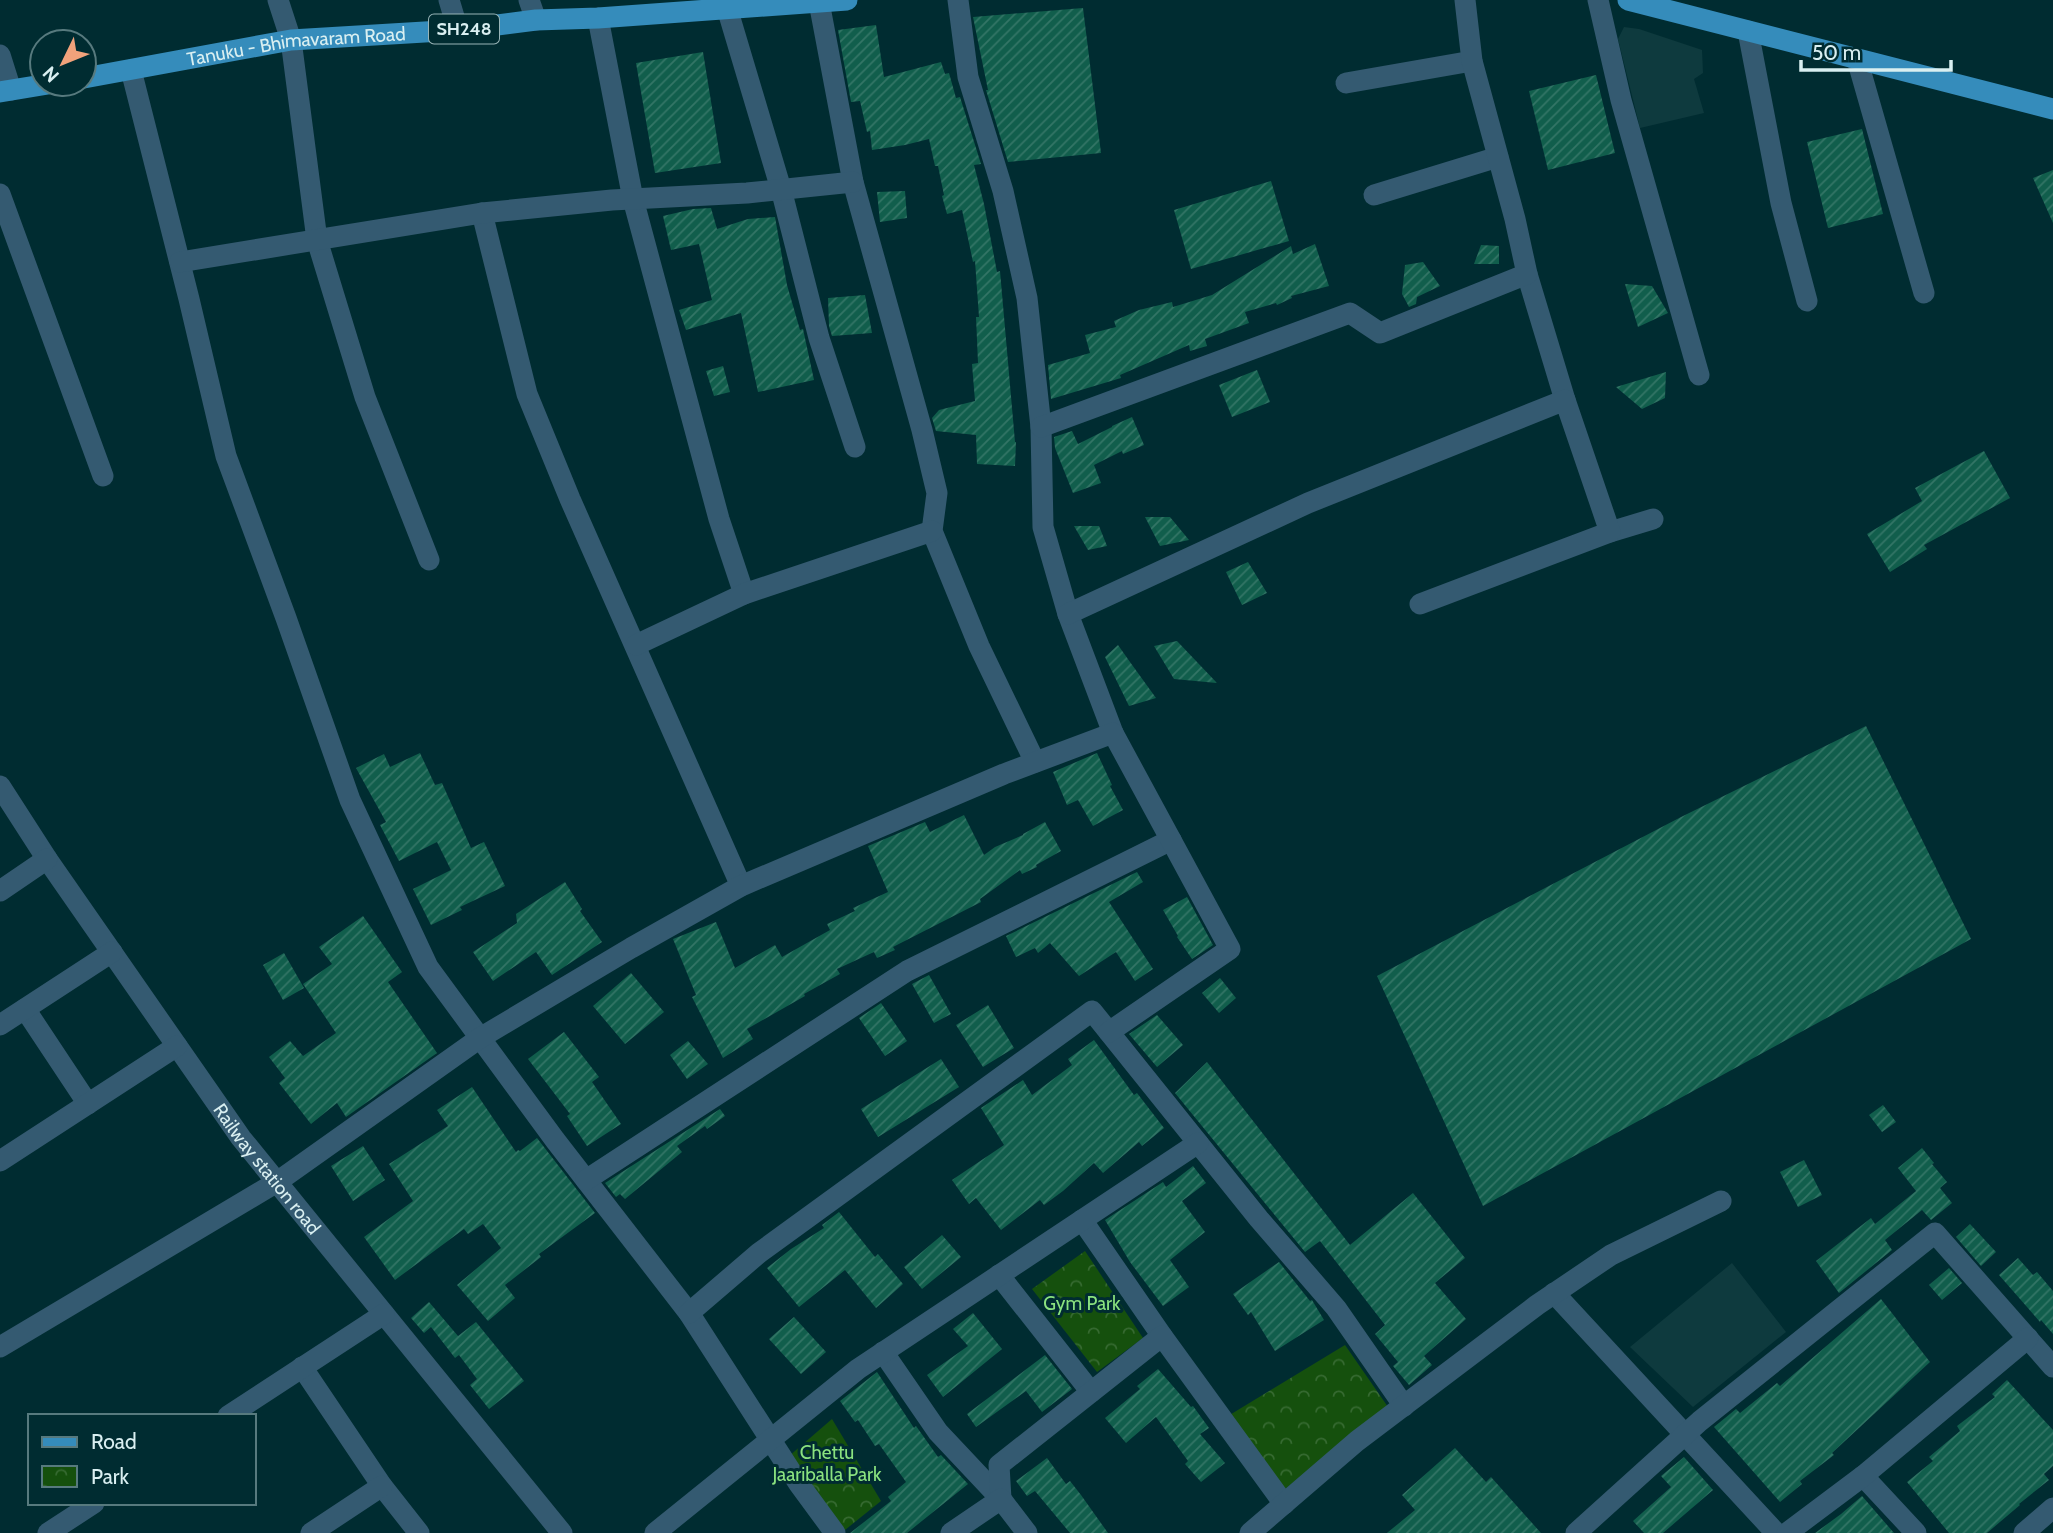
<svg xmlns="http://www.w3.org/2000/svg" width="2053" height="1533" viewBox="0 0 2053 1533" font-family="Cabin,sans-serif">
<defs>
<pattern id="park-crowns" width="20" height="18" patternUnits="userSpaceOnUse" patternTransform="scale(1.75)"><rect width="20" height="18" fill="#15500d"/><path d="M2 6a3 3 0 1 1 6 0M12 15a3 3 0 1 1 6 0" fill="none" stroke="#366a31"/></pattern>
<pattern id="building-hatch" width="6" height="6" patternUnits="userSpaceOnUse" patternTransform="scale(1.75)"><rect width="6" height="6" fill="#115e4c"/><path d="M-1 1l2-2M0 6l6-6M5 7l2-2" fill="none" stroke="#337566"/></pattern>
</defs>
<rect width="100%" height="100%" fill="#002c31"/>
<path fill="#0e3a3e" d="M1624 27 1639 29 1702 50 1703 73 1694 79 1704 113 1640 128 1618 39Z
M1732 1263 1786 1332 1693 1407 1630 1347Z"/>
<path fill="url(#park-crowns)" d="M1085 1251 1143 1338 1097 1372 1032 1289Z
M1345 1345 1388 1407 1285 1489 1228 1416Z
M832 1419 881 1501 845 1530 788 1457Z"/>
<path fill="url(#building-hatch)" d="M1083 8 1101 153 1008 162 986 90H988L973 17Z
M876 25 884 77 941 62 945 74 949 73 956 98 960 97 981 164 974 165 984 204 997 272 1000 271 1015 442H1016L1015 466 977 464 976 435 936 431 932 418 939 410 975 401 972 364 978 363 976 317H979L975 261 973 262 962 210 947 214 942 196 944 195 938 166H935L929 139 905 145 872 150 870 131 867 132 860 101 851 102 838 30Z
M703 52 721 163 655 173 636 63Z
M1596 75 1615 153 1548 170 1529 91Z
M1862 129 1883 214 1828 228 1807 142Z
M2053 170V223L2033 178Z
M1271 181 1289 241 1191 269 1174 210Z
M905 191 907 218 880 222 877 192Z
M711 208 717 229 748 219 775 217 787 285 800 330 803 329 814 380 758 392 741 313 686 330 679 310 712 300 699 244 671 250 663 216 693 209Z
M1315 244 1329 286 1291 296 1292 298 1277 305 1276 303 1245 312 1249 323 1205 339 1207 346 1190 351 1189 345 1120 375 1121 378 1051 399 1048 365 1090 353 1085 335 1116 327 1114 321 1139 310 1172 302 1173 307 1212 295 1291 246 1293 254Z
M1481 245 1499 246V264H1474Z
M1423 262 1440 286 1417 297 1416 304 1409 307 1402 294 1405 265Z
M1625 284 1652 286 1668 313 1638 327Z
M865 295 872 333 832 336 829 326 828 298Z
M723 366 730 392 714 396 706 371Z
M1257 370 1270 402 1232 417 1219 385Z
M1666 372 1665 398 1642 409 1616 387Z
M1132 417 1144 445 1123 454 1122 451 1094 465 1101 483 1073 493 1055 448 1054 437 1072 431 1078 444 1112 427V426Z
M1984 451 2010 498 1924 545 1927 549 1890 572 1867 534 1922 501 1915 488Z
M1145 517H1170L1189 540 1160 546Z
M1074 526H1099L1107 546 1088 550Z
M1248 562 1267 593 1242 605 1226 572Z
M1177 641 1217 683 1174 679 1154 646Z
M1118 645 1130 662 1156 698 1129 706 1105 657Z
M1866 726 1971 939 1483 1206 1377 976 1681 817Z
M420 753 435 785 442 783 471 848 484 842 505 886 460 907 462 910 431 925 413 889 451 870 437 842 399 861 380 825 386 822 356 768 384 754 390 767Z
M1097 753 1112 785 1110 786 1123 810 1093 826 1078 800 1067 805 1053 772Z
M964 815 984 855 995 847 1023 835V834L1045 822 1061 851 1036 865 1037 867 1022 874 1020 870 980 899 981 902 893 947 895 950 877 958 874 952 837 969 840 974 804 994 805 996 747 1029 753 1039 723 1058 692 997 696 995 673 939 716 922 735 968 775 945 782 957 830 930 827 924 855 911 853 908 888 892 868 846 925 822 930 832Z
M1137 872 1143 882 1109 902 1153 969 1135 981 1116 952 1079 976 1050 943 1038 953 1035 948 1016 957 1006 936Z
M565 882 582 909 580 911 602 942 552 975 536 952 493 981 473 952 517 923 516 914Z
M1187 897 1213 945 1192 959 1177 937 1178 936 1163 910Z
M363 916 402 972 388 982 437 1053 346 1117 337 1103 311 1124 279 1083 285 1078 269 1057 290 1041 303 1056 336 1033 303 984 332 964 319 947Z
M284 953 304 988 283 1000 263 965Z
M631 973 664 1012 625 1044 593 1006Z
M929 975 951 1014 934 1023 912 984Z
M1220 978 1236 998 1219 1013 1202 993Z
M881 1003 907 1041 885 1056 859 1018Z
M988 1005 1014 1048 983 1067 956 1025Z
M1157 1015 1183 1045 1157 1067 1129 1034Z
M564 1032 599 1077 592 1082 621 1124 587 1146 567 1116 570 1114 528 1059Z
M1094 1040 1134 1095 1137 1093 1164 1128 1142 1146 1139 1142 1103 1173 1094 1163 1063 1191 1044 1205 1040 1200 1001 1230 976 1198 969 1204 952 1180 1004 1145 981 1108 1023 1080 1032 1095 1072 1065 1068 1059Z
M688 1041 708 1064 687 1079 670 1055Z
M941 1059 959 1087 878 1137 861 1109Z
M1207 1062 1350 1245 1413 1193 1465 1258 1435 1283 1466 1319 1424 1356 1432 1365 1409 1385 1393 1366 1398 1362 1375 1334 1385 1325 1320 1241 1305 1252 1175 1093Z
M472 1087 516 1152 518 1150 520 1151 537 1138 595 1213 539 1254 541 1257 505 1285 515 1298 488 1321 457 1285 501 1248 483 1224 468 1234 464 1229 395 1280 364 1237 413 1201 389 1164 448 1126 437 1110Z
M1883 1105 1896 1122 1882 1132 1869 1115Z
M720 1109 725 1116 707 1129 705 1126 677 1146 682 1152 625 1199 620 1194 616 1197 605 1183Z
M363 1146 385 1180 353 1201 331 1166Z
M1922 1148 1934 1163 1932 1164 1947 1182 1940 1188 1952 1203 1931 1220 1922 1210 1885 1240 1892 1250 1839 1293 1816 1261 1871 1218 1875 1224 1916 1191 1898 1168Z
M1804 1160 1822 1195 1798 1207 1780 1172Z
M1193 1166 1206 1183 1182 1201 1205 1232 1170 1260 1189 1287 1163 1306 1130 1262 1105 1220 1163 1182 1166 1187Z
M839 1212 875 1257 878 1254 903 1284 876 1308 845 1270 799 1307 767 1268 791 1249 824 1228 822 1225Z
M1970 1224 1996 1252 1981 1266 1956 1237Z
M942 1235 961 1257 922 1289 904 1267Z
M2018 1258 2033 1275 2037 1272 2053 1291V1334L2041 1320 2040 1322 1999 1275Z
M1279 1262 1310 1301 1312 1300 1324 1320 1275 1351 1251 1312 1248 1315 1233 1294Z
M1949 1268 1962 1283 1942 1300 1929 1285Z
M1881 1299 1930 1362 1832 1453 1834 1455 1800 1481 1802 1484 1780 1502 1714 1427 1736 1409 1740 1413 1777 1383 1780 1386Z
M429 1302 458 1336 476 1322 524 1381 489 1409 470 1385 477 1379 459 1355 455 1358 431 1327 424 1333 411 1318Z
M973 1313 1002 1349 943 1397 927 1375 968 1346 953 1329Z
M794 1317 826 1352 801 1374 769 1339Z
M1045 1355 1072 1389 1042 1412 1026 1391 976 1427 967 1414Z
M1158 1369 1191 1407 1193 1406 1209 1428 1200 1434 1225 1463 1201 1482 1185 1464 1188 1461 1156 1417 1126 1443 1105 1418 1140 1389 1137 1386Z
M877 1372 914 1428 916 1426 938 1457 941 1455 968 1484 907 1533H850L891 1501 888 1497 906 1482 879 1444 875 1446 858 1420 855 1422 840 1401Z
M2007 1380 2053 1430V1466L2044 1474 2049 1480 2019 1504 2020 1505 1987 1533H1949L1907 1482 1933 1461 1929 1457 1960 1431 1957 1426 1995 1397 1992 1394Z
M1455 1448 1486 1482 1491 1477 1541 1533H1387L1415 1510 1402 1495Z
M1684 1457 1713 1490 1663 1533H1644L1633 1521 1671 1487 1661 1476Z
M1047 1458 1066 1484 1070 1481 1081 1495 1108 1533H1070L1035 1491 1027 1496 1016 1481Z
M1862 1496 1894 1533H1815L1841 1514Z"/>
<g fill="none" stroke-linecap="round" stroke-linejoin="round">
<g stroke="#345a71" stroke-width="21">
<path d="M278 0 291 40 317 240 365 397 429 560"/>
<path d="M449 0 458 30"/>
<path d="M529 0 536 20"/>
<path d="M958 0 968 77 1003 191 1027 298 1041 427 1043 527 1068 614 1113 733"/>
<path d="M1598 0 1621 100 1699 375"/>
<path d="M819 2 853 182 922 430 937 493 932 531 979 646 1035 762"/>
<path d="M727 8 781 189 819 338 855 447"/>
<path d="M598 18 633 199 719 519 744 594"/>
<path d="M1748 31 1781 203 1807 301"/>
<path d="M0 55 11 90"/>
<path d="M1857 59 1924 293"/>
<path d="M131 70 189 299 226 456 286 618 350 800 428 967 555 1140 689 1313 799 1484 835 1533"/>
<path d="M1346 83 1472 61"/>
<path d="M0 194 103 476"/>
<path d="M1374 195 1498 157"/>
<path d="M482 213 527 394 570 499 741 886"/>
<path d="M180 262 482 213 612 200 747 193 853 182"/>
<path d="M1527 274 1565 400"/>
<path d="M1041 427 1350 313 1380 333 1527 274 1515 219 1472 61 1465 0"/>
<path d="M1610 532 1653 519"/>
<path d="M1068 614 1308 503 1565 400 1610 532 1420 604"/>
<path d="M636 645 744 594 932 531"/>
<path id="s1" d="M0 786 47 859 241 1138 562 1533"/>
<path d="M0 891 47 859"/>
<path d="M25 1009 88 1104"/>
<path d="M0 1025 112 952"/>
<path d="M0 1161 177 1046"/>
<path d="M586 1180 907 971 1171 840"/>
<path d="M1082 1220 1162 1336"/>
<path d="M999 1275 1091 1392"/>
<path d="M1554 1293 1776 1533"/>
<path d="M689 1313 759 1253 1092 1011 1259 1219 1336 1308 1404 1406"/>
<path d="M0 1347 277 1182 480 1038 631 948 741 886 1004 774 1113 733 1230 949 1109 1032"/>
<path d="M883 1352 938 1432 1001 1499"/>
<path d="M302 1367 382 1486 419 1533"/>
<path d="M228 1416 384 1314"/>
<path d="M1863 1476 1916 1533"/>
<path d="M1001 1499 999 1465 1162 1336 1284 1504"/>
<path d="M48 1533 94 1503"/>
<path d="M311 1533 382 1486"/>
<path d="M655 1533 858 1369 1198 1143"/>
<path d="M951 1533 1001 1499 1027 1533"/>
<path d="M1250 1533 1357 1441 1537 1305 1611 1255 1721 1201"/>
<path d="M1576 1533 1700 1421 1935 1233 2053 1367"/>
<path d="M1787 1533 1863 1476 2028 1338"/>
<path d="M2024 1533 2053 1508"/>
</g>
<g stroke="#358cbb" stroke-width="21">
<path d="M1628 0 2053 109"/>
<path id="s2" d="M84 78 291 40 458 30 536 20 598 18 847 0"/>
<path d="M0 92 48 84"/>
</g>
</g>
<g text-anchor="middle" stroke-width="6" stroke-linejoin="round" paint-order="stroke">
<rect fill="#002c31" stroke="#98b4b7" stroke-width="2" x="429" y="14.5" width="70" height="29" rx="5"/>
<g font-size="18" font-weight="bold" fill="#d9eff1">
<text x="464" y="35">SH248</text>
</g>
<g font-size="19" fill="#d9eff1" stroke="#002c31">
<text dy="7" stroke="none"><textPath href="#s2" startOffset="215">Tanuku - Bhimavaram Road</textPath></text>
<text dy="7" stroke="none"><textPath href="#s1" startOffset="467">Railway station road</textPath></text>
</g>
<g font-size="19" fill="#8ae27f" stroke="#002c31">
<text x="1082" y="1310">Gym Park</text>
<text x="827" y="1459">Chettu<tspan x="827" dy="22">Jaariballa Park</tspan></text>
</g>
</g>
<rect x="28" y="1414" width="228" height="91" fill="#002c31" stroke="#577a7e" stroke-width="2"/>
<rect x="42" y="1437" width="35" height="10" fill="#358cbb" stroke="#577a7e" stroke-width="2"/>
<text x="91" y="1449" font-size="21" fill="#d9eff1">Road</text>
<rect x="42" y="1466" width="35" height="21" fill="url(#park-crowns)" stroke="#577a7e" stroke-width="2"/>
<text x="91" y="1484" font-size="21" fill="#d9eff1">Park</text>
<g transform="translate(63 63) rotate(227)"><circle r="33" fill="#002c31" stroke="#577a7e" stroke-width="2"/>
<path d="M0-5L12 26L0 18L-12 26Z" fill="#f1a27b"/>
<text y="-10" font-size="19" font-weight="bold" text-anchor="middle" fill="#d9eff1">N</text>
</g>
<path d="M1801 60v10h150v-10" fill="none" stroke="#d9eff1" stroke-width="3.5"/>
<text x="1812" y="60" font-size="21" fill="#d9eff1" stroke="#002c31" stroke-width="5" paint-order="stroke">50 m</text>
</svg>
